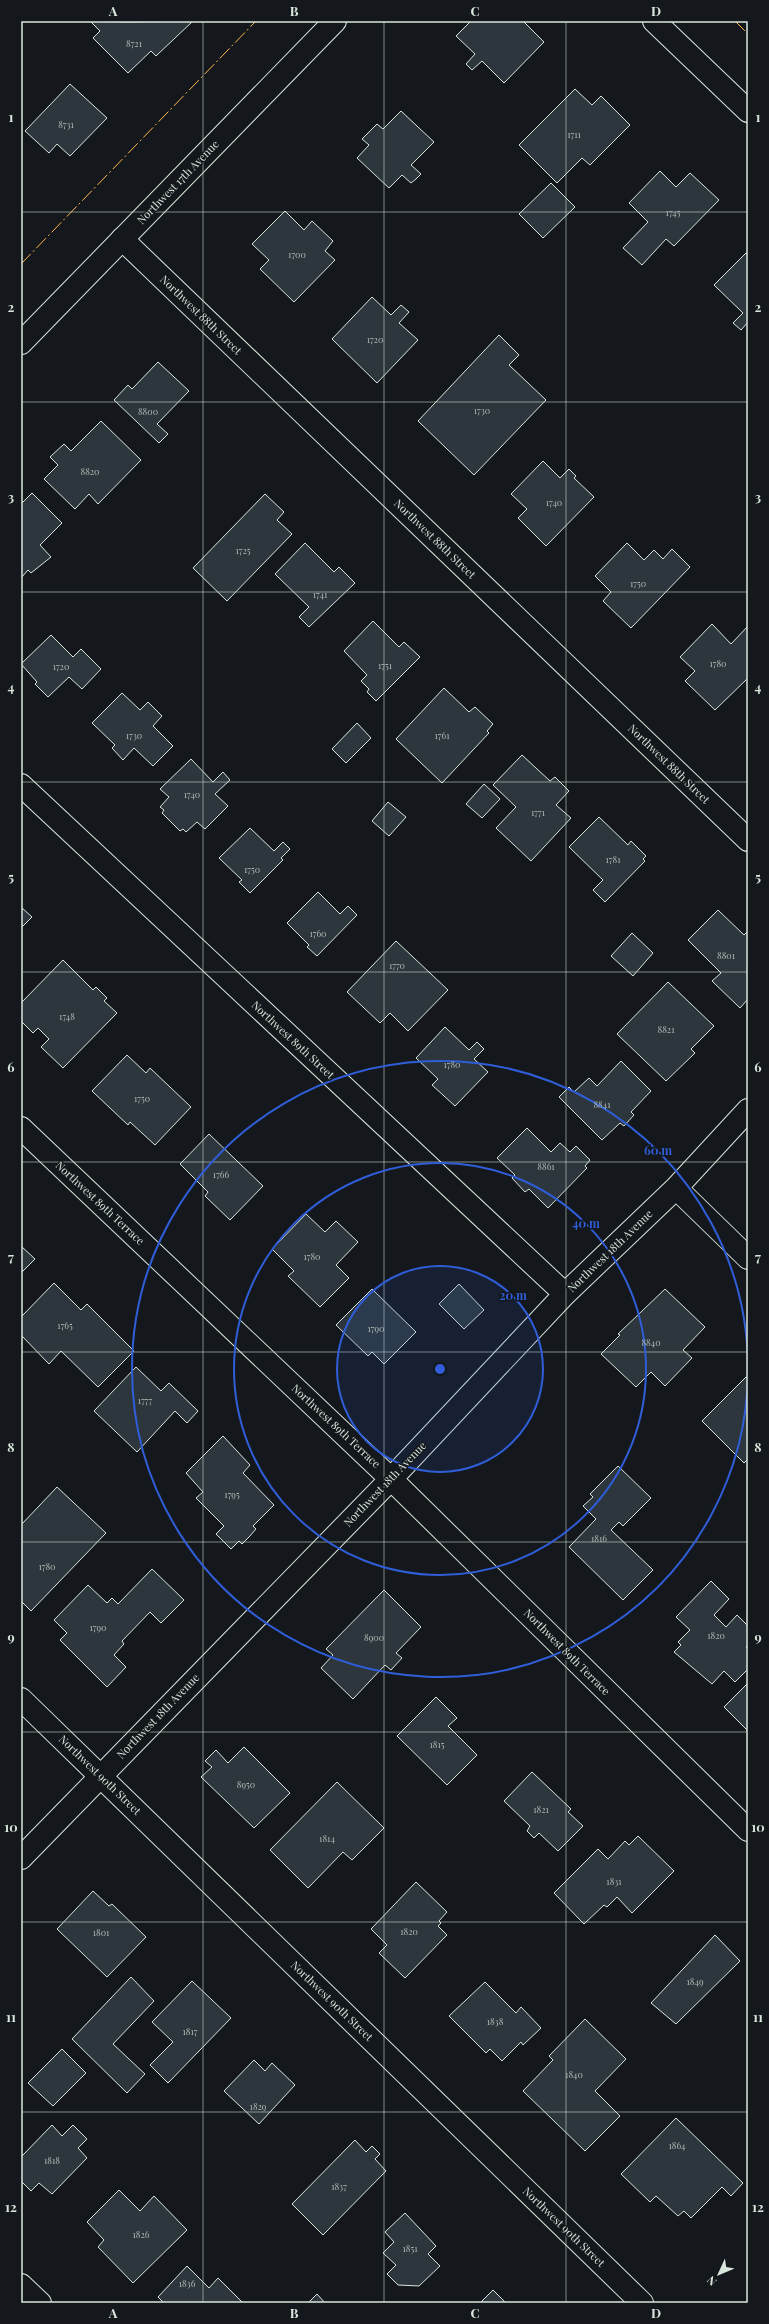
<svg xmlns="http://www.w3.org/2000/svg" width="769" height="2324" viewBox="0 0 769 2324" font-family="'Playfair Display',serif">
<rect width="100%" height="100%" fill="#14181c"/>
<path fill="#2c363c" stroke="#d8e6dc" d="M90 21 127 22 193 21 156 56 151 51 128 73 93 38 100 31Z
M471 21H523L544 42 504 83 482 61 472 70 466 64 475 54 456 36Z
M70 84 107 118 70 156 57 144 49 153 25 131Z
M575 89 592 105 601 96 630 125 590 165 582 158 557 183 519 145Z
M401 111 434 142 411 165 421 174 416 179 411 183 402 175 389 188 357 158 369 145 362 139 377 124 383 129Z
M660 171 676 187 690 173 719 200 674 246 666 239 642 265 623 248 648 222 629 203Z
M551 183 575 207 543 238 519 214Z
M285 211 304 230 312 221 333 241 325 251 335 260 294 302 260 269 269 260 252 244Z
M746 253 748 255V322L741 330 733 323 743 313 714 285Z
M372 297 391 315 401 305 409 312 399 323 418 340 377 383 332 339Z
M499 335 519 355 509 365 546 400 474 475 418 421Z
M158 362 189 391 157 424 168 434 159 443 114 400 128 385 132 389Z
M101 421 141 460 98 504 89 494 75 509 44 479 58 465 50 457 64 444 71 451Z
M543 461 560 478 569 469 576 476 574 478 594 497 546 546 518 518 527 509 511 494Z
M32 493 62 523 40 545 51 557 31 573 28 570 21 578V504Z
M265 494 284 512 277 520 292 534 227 601 193 568Z
M305 543 334 572 339 567 355 583 309 627 299 617 309 607 275 574Z
M627 543 644 560 654 550 663 559 672 549 690 567 631 628 603 601 611 592 595 576Z
M373 621 399 647 404 642 420 657 376 701 367 692 369 689 361 681 367 675 344 651Z
M712 624 731 644 748 626V678L715 710 685 681 695 671 680 657Z
M51 635 73 657 81 649 101 669 82 689 69 677 48 697 35 684 37 682 21 664Z
M444 688 469 712 475 707 493 724 487 731 489 733 442 783 396 739Z
M122 693 140 710 148 702 162 716 153 726 173 746 153 766 134 748 123 760 112 748 115 745 92 723Z
M357 723 371 738 346 763 332 749Z
M522 755 550 781 555 777 569 791 556 805 571 818 531 861 496 828 516 807 493 785Z
M191 759 213 782 223 772 230 780 215 794 228 806 205 829 197 822 186 832 183 829 180 831 162 813 164 810 160 807 169 797 160 789Z
M484 784 500 799 482 818 466 804Z
M388 802 406 817 389 836 372 821Z
M599 817 628 845 631 841 646 856 643 859 645 861 605 902 593 890 603 880 569 847Z
M250 828 274 851 283 842 290 849 281 858 283 860 250 893 239 882 242 880 219 858Z
M318 892 340 914 348 906 357 915 317 956 307 947 309 945 287 923Z
M21 907 32 917 21 928Z
M718 910 744 935 748 931V999L740 1008 712 981 721 973 688 940Z
M632 933 653 953 633 976 611 956Z
M396 941 448 990 408 1031 390 1013 380 1023 347 992Z
M63 960 93 990 96 987 107 998 104 1001 117 1013 63 1068 41 1047 49 1039 38 1028 33 1033 21 1021V1003Z
M668 982 714 1026 691 1049 695 1053 666 1081 617 1034Z
M445 1027 469 1050 477 1042 484 1049 474 1059 488 1072 455 1106 432 1085 438 1079 416 1058Z
M127 1055 146 1073 150 1068 191 1107 155 1145 130 1122 128 1125 92 1091Z
M621 1061 651 1091 631 1112 634 1115 624 1126 620 1123 602 1140 559 1097 569 1087 574 1092 589 1078 597 1086Z
M527 1128 551 1152 560 1143 570 1152 576 1146 590 1160 585 1166 587 1168 548 1208 529 1189 525 1192 512 1178 515 1175 497 1158Z
M209 1134 263 1186 230 1220 205 1196 208 1192 180 1164Z
M306 1214 325 1232 336 1221 358 1242 336 1265 349 1278 320 1307 288 1276 294 1271 272 1249Z
M21 1246 35 1259 21 1273Z
M54 1283 81 1310 87 1304 134 1351 98 1387 61 1351 49 1364 21 1335V1317Z
M459 1284 484 1310 464 1329 439 1304Z
M372 1289 416 1332 384 1364 372 1352 368 1356 336 1325Z
M665 1289 705 1327 683 1350 692 1358 665 1386 651 1372 636 1387 601 1354 620 1335 618 1334Z
M136 1367 161 1391 169 1383 198 1411 187 1423 175 1411 137 1452 94 1411Z
M746 1377 748 1379V1459L744 1463 702 1421Z
M223 1436 250 1465 243 1473 274 1505 253 1526 256 1529 249 1537 242 1544 239 1541 231 1549 216 1534 224 1526 196 1498 203 1492 186 1473Z
M618 1466 651 1498 623 1526 619 1522 611 1530 653 1570 623 1600 569 1547 596 1519 583 1506 593 1497 590 1494Z
M57 1487 106 1533 31 1611 21 1601V1525Z
M152 1569 184 1600 161 1623 150 1612 122 1641 124 1644 114 1655 126 1667 107 1687 60 1640 67 1633 54 1620 88 1585 107 1603 112 1598 118 1604Z
M711 1581 729 1599 714 1615 726 1627 737 1615 748 1626V1646L746 1647 748 1649V1669L735 1682 724 1671 712 1684 674 1652 681 1645 678 1642 690 1630 676 1617Z
M384 1590 421 1627 396 1653 402 1658 391 1670 385 1665 353 1699 321 1668 333 1655 326 1649Z
M748 1683V1731L724 1707Z
M436 1697 457 1718 448 1726 477 1755 447 1785 397 1736Z
M244 1747 290 1793 254 1828 201 1777 212 1767 205 1761 216 1750 228 1763Z
M532 1772 571 1809 568 1812 583 1826 558 1851 539 1833 534 1838 527 1831 530 1826 504 1801Z
M337 1782 384 1828 352 1860 343 1852 308 1888 270 1850Z
M638 1836 674 1871 632 1913 617 1897 607 1907 604 1905 584 1924 554 1893 598 1849 608 1859 625 1841 629 1845Z
M416 1882 447 1912 439 1921 441 1923 438 1926 447 1935 405 1978 379 1953 387 1945 371 1929Z
M93 1891 109 1906 112 1904 146 1937 107 1977 57 1929Z
M715 1935 740 1961 676 2024 651 2003Z
M131 1977 154 2001 113 2044 145 2074 127 2093 72 2039Z
M192 1981 231 2018 168 2083 150 2065 173 2042 152 2022Z
M485 1982 516 2013 521 2007 541 2028 523 2045 521 2042 502 2061 490 2049 486 2053 449 2016Z
M585 2019 626 2059 595 2091 620 2116 585 2151 523 2091 553 2060 549 2056Z
M62 2049 86 2073 53 2106 28 2083Z
M254 2060 265 2071 272 2063 295 2085 259 2124 224 2091Z
M676 2118 743 2183 731 2196 722 2187 691 2218 684 2211 678 2216 656 2196 650 2202 621 2174Z
M52 2125 62 2136 73 2125 87 2139 78 2148 87 2158 52 2194 39 2183 31 2191 21 2181V2157Z
M355 2140 366 2152 372 2146 380 2154 375 2159 386 2171 323 2235 292 2204Z
M119 2190 140 2211 154 2196 187 2230 133 2283 98 2247 104 2240 87 2222Z
M405 2213 436 2246 428 2254 440 2266 419 2286 398 2285 387 2274 396 2265 383 2253 394 2242 385 2232Z
M187 2266 209 2288 218 2278 243 2303H164L158 2297Z
M493 2290 506 2303H480Z
M317 2294 325 2303H308Z"/>
<g fill="none" stroke-linecap="round" stroke-linejoin="round">
<defs>
<path id="minor" d="M654 21 748 111
M122 239 748 840
M21 785 565 1294
M21 1128 391 1479 748 1830
M676 1188 748 1258
M21 1699 642 2303
M21 1858 391 1479 565 1294 676 1188 748 1110
M21 2285 40 2303"/>
<path id="major" d="M21 343 335 21"/>
</defs>
<use href="#minor" stroke="#d8e6dc" stroke-width="24"/>
<use href="#major" stroke="#d8e6dc" stroke-width="24"/>
<use href="#minor" stroke="#14181c" stroke-width="22"/>
<use href="#major" stroke="#14181c" stroke-width="22"/>
<path stroke="#ffb74d" stroke-width="1" stroke-dasharray="14 3 2 3" stroke-linecap="butt" d="M735 21 748 34
M21 264 256 21"/>
</g>
<path fill="none" stroke="#d8e6dc" stroke-width="1" stroke-opacity="0.55" d="M203 21V2303M384 21V2303M566 21V2303M21 212H748M21 402H748M21 592H748M21 782H748M21 972H748M21 1162H748M21 1352H748M21 1542H748M21 1732H748M21 1922H748M21 2112H748"/>
<circle cx="440" cy="1369" r="103" fill="#305dd8" fill-opacity=".12"/>
<g fill="none" stroke="#305dd8" stroke-width="2">
<circle cx="440" cy="1369" r="103"/>
<circle cx="440" cy="1369" r="206"/>
<path d="M748 1372A308 308 0 1 1 748 1366"/>
</g>
<g text-anchor="middle" stroke-width="3" stroke-linejoin="round" paint-order="stroke">
<g font-size="9" fill="#adbab4">
<text x="134" y="47">8721</text>
<text x="66" y="128">8731</text>
<text x="574" y="138">1711</text>
<text x="673" y="216">1745</text>
<text x="297" y="258">1700</text>
<text x="375" y="343">1720</text>
<text x="482" y="414">1730</text>
<text x="148" y="415">8800</text>
<text x="90" y="475">8820</text>
<text x="554" y="506">1740</text>
<text x="243" y="554">1725</text>
<text x="638" y="587">1750</text>
<text x="320" y="598">1741</text>
<text x="718" y="667">1780</text>
<text x="385" y="669">1751</text>
<text x="61" y="670">1720</text>
<text x="134" y="739">1730</text>
<text x="442" y="739">1761</text>
<text x="192" y="798">1740</text>
<text x="538" y="816">1771</text>
<text x="613" y="863">1781</text>
<text x="252" y="873">1750</text>
<text x="318" y="937">1760</text>
<text x="726" y="959">8801</text>
<text x="397" y="969">1770</text>
<text x="67" y="1020">1748</text>
<text x="666" y="1033">8821</text>
<text x="452" y="1068">1780</text>
<text x="142" y="1102">1750</text>
<text x="602" y="1108">8841</text>
<text x="546" y="1170">8861</text>
<text x="221" y="1178">1766</text>
<text x="312" y="1260">1780</text>
<text x="65" y="1329">1765</text>
<text x="376" y="1332">1790</text>
<text x="651" y="1346">8840</text>
<text x="145" y="1404">1777</text>
<text x="232" y="1498">1795</text>
<text x="599" y="1542">1816</text>
<text x="47" y="1570">1780</text>
<text x="98" y="1631">1790</text>
<text x="716" y="1639">1820</text>
<text x="374" y="1641">8900</text>
<text x="437" y="1748">1815</text>
<text x="246" y="1788">8950</text>
<text x="541" y="1813">1821</text>
<text x="327" y="1842">1814</text>
<text x="614" y="1885">1831</text>
<text x="409" y="1935">1820</text>
<text x="101" y="1936">1801</text>
<text x="695" y="1985">1849</text>
<text x="495" y="2025">1838</text>
<text x="190" y="2035">1817</text>
<text x="574" y="2078">1840</text>
<text x="258" y="2110">1829</text>
<text x="677" y="2149">1864</text>
<text x="52" y="2164">1818</text>
<text x="339" y="2190">1837</text>
<text x="141" y="2238">1826</text>
<text x="410" y="2252">1851</text>
<text x="187" y="2287">1836</text>
</g>
<g font-size="11" fill="#d8e6dc" stroke="#14181c">
<text transform="translate(178 182) rotate(-46)" y="4">Northwest 17th Avenue</text>
<text transform="translate(201 315) rotate(44)" y="4">Northwest 88th Street</text>
<text transform="translate(435 539) rotate(44)" y="4">Northwest 88th Street</text>
<text transform="translate(669 764) rotate(44)" y="4">Northwest 88th Street</text>
<text transform="translate(293 1040) rotate(43)" y="4">Northwest 89th Street</text>
<text transform="translate(100 1203) rotate(43)" y="4">Northwest 89th Terrace</text>
<text transform="translate(610 1251) rotate(-44)" y="4">Northwest 18th Avenue</text>
<text transform="translate(336 1426) rotate(43)" y="4">Northwest 89th Terrace</text>
<text transform="translate(385 1484) rotate(-46)" y="4">Northwest 18th Avenue</text>
<text transform="translate(567 1652) rotate(45)" y="4">Northwest 89th Terrace</text>
<text transform="translate(158 1716) rotate(-46)" y="4">Northwest 18th Avenue</text>
<text transform="translate(100 1775) rotate(44)" y="4">Northwest 90th Street</text>
<text transform="translate(332 2001) rotate(44)" y="4">Northwest 90th Street</text>
<text transform="translate(564 2227) rotate(44)" y="4">Northwest 90th Street</text>
</g>
</g>
<circle cx="440" cy="1369" r="6" fill="#305dd8" stroke="#14181c" stroke-width="2"/>
<g font-size="12" text-anchor="middle" font-weight="bold" fill="#305dd8" stroke="#14181c" stroke-width="3" stroke-linejoin="round" paint-order="stroke">
<text x="658" y="1155">60 m</text>
<text x="586" y="1228">40 m</text>
<text x="513" y="1300">20 m</text>
</g>
<rect width="769" height="2324" fill="none" stroke="#14181c" stroke-width="44"/>
<g transform="translate(719 2274) rotate(226)" stroke="#14181c" stroke-width="3" paint-order="stroke">
<path d="M0-3L7 15L0 10L-7 15Z" fill="#d8e6dc"/>
<text y="-6" font-size="11" font-weight="bold" text-anchor="middle" fill="#d8e6dc">N</text>
</g>
<rect x="22" y="22" width="725" height="2280" fill="none" stroke="#d8e6dc" stroke-width="1.5"/>
<g font-size="13" text-anchor="middle" font-weight="bold" fill="#d8e6dc">
<text x="113" y="16">A</text>
<text x="294" y="16">B</text>
<text x="475" y="16">C</text>
<text x="656" y="16">D</text>
<text x="11" y="122">1</text>
<text x="758" y="122">1</text>
<text x="11" y="312">2</text>
<text x="758" y="312">2</text>
<text x="11" y="502">3</text>
<text x="758" y="502">3</text>
<text x="11" y="692">4</text>
<text x="758" y="692">4</text>
<text x="11" y="882">5</text>
<text x="758" y="882">5</text>
<text x="11" y="1072">6</text>
<text x="758" y="1072">6</text>
<text x="11" y="1262">7</text>
<text x="758" y="1262">7</text>
<text x="11" y="1452">8</text>
<text x="758" y="1452">8</text>
<text x="11" y="1642">9</text>
<text x="758" y="1642">9</text>
<text x="11" y="1832">10</text>
<text x="758" y="1832">10</text>
<text x="11" y="2022">11</text>
<text x="758" y="2022">11</text>
<text x="11" y="2212">12</text>
<text x="758" y="2212">12</text>
<text x="113" y="2318">A</text>
<text x="294" y="2318">B</text>
<text x="475" y="2318">C</text>
<text x="656" y="2318">D</text>
</g>
</svg>
